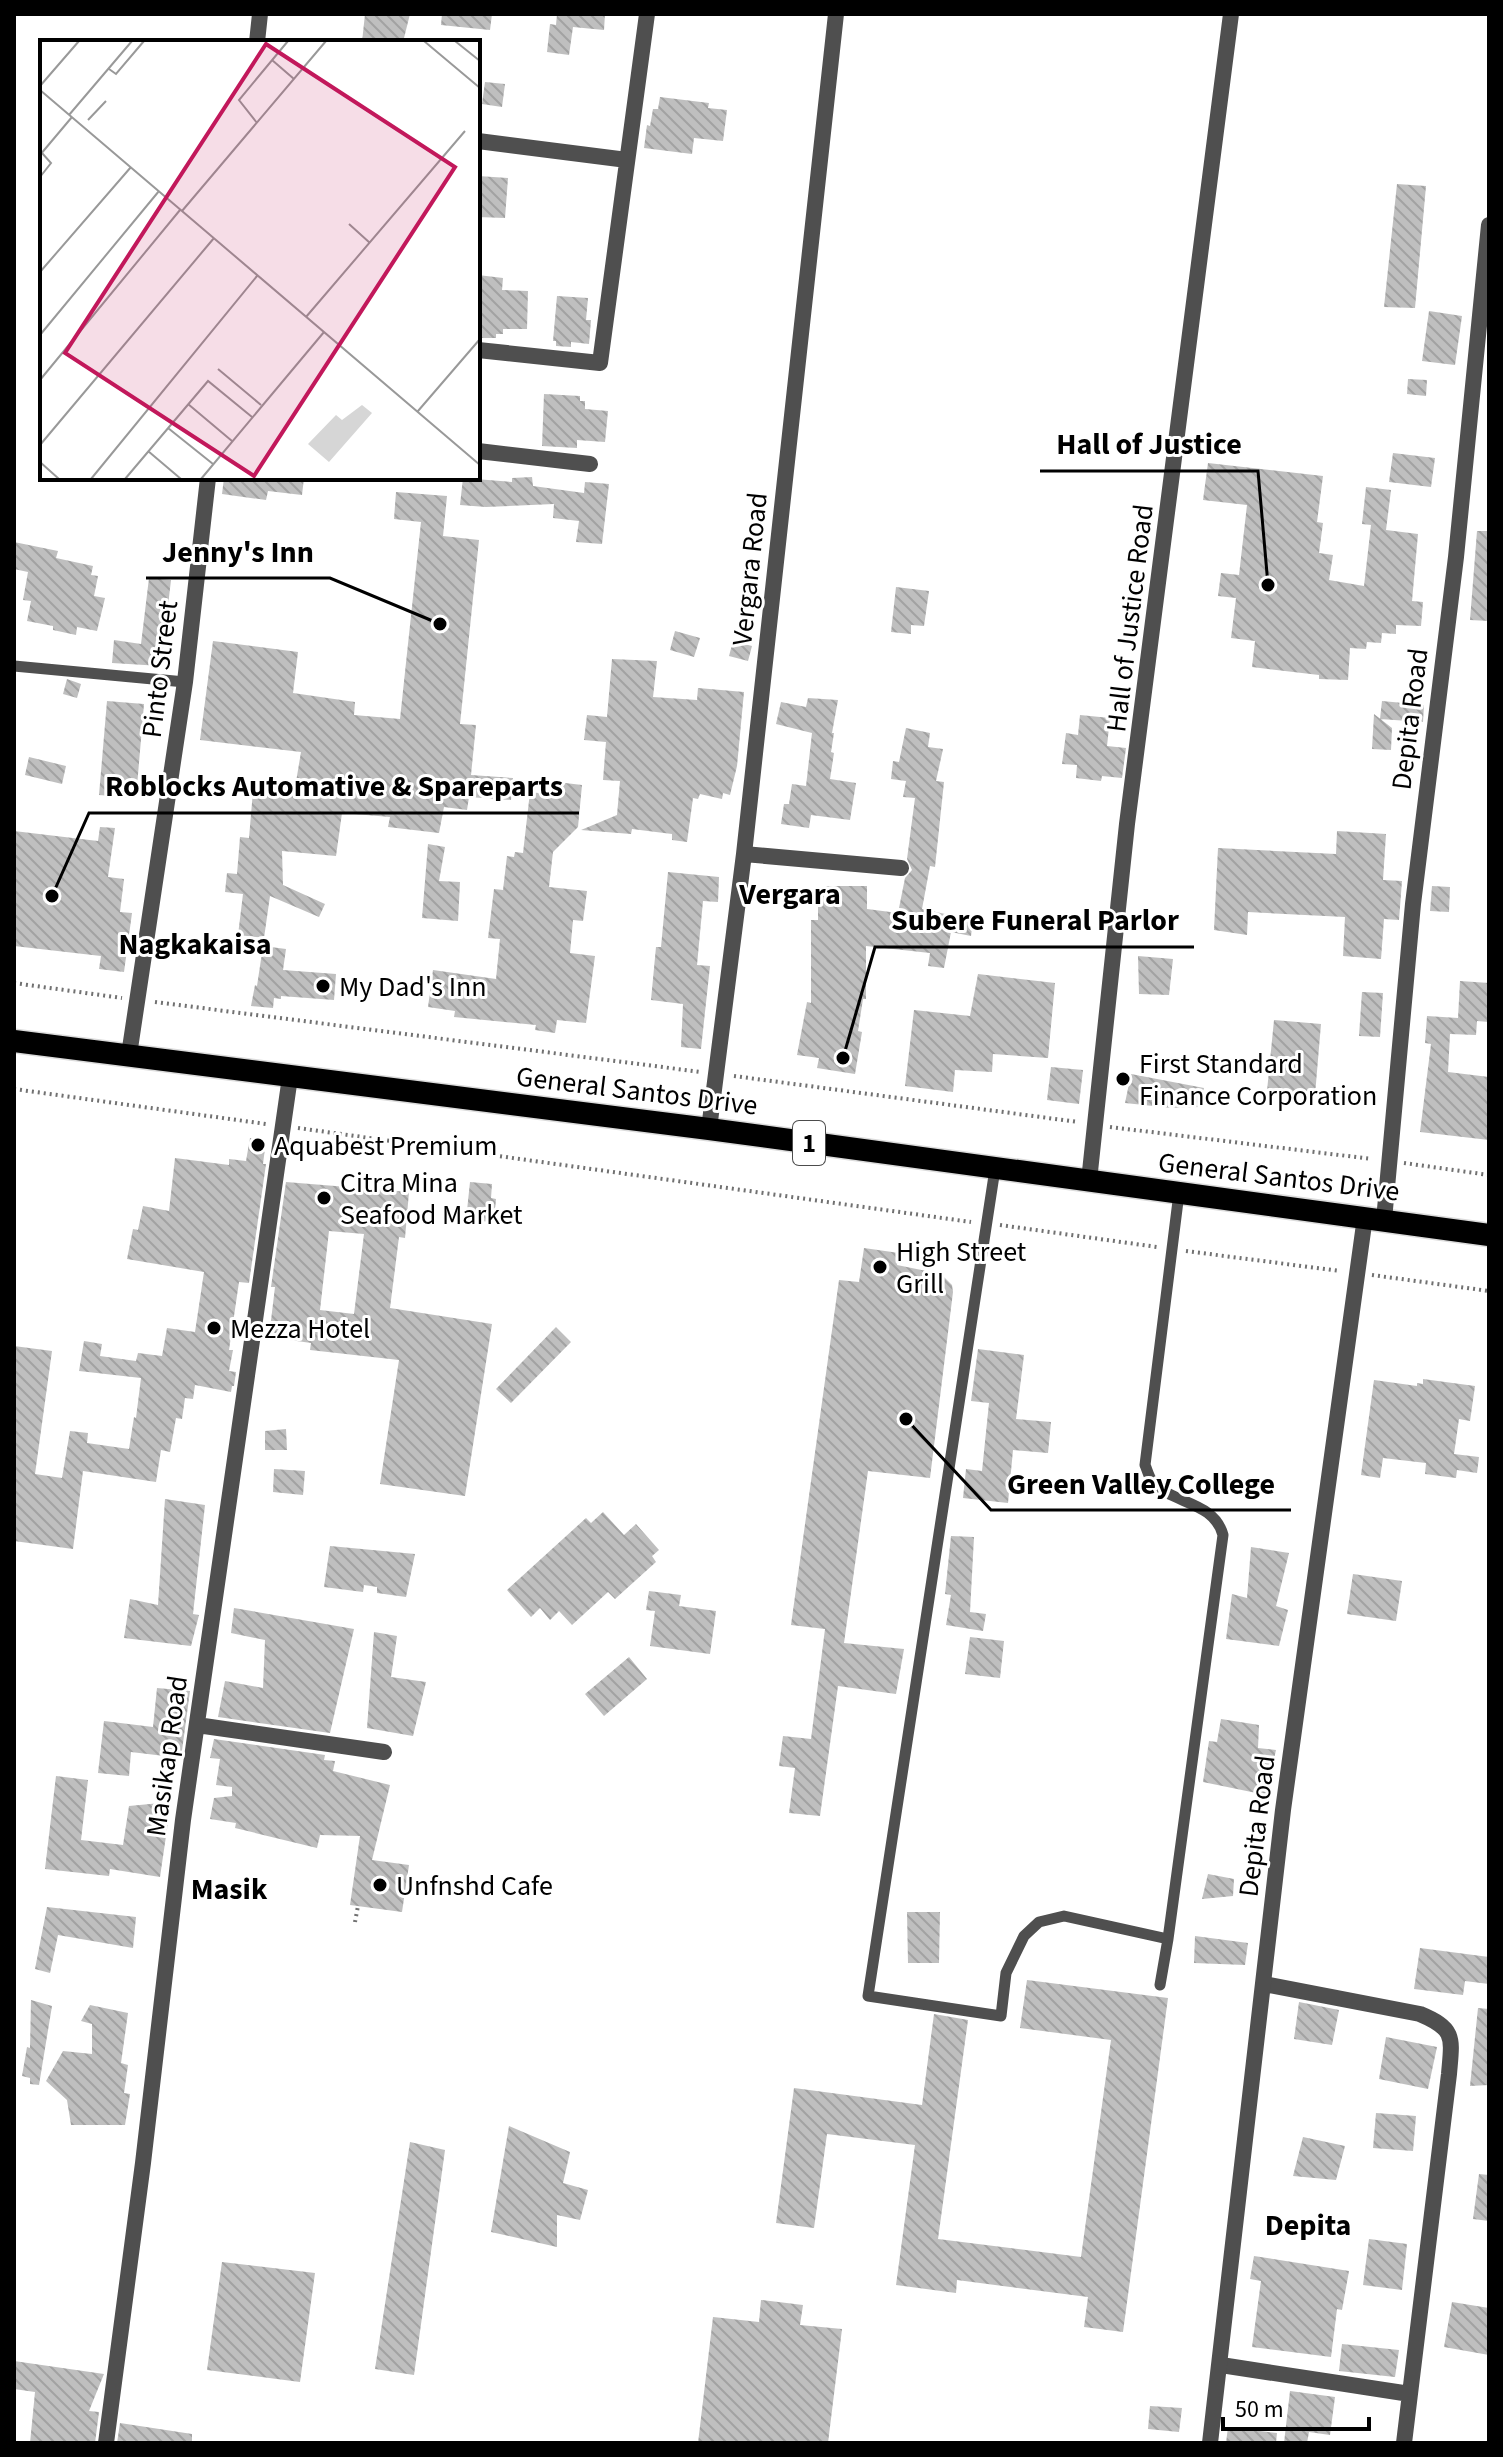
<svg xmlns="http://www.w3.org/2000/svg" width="1503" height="2457" viewBox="0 0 1503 2457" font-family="'Source Sans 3',sans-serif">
<defs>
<pattern id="building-back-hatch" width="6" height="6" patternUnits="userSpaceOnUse" patternTransform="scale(2)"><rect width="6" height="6" fill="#bfbfbf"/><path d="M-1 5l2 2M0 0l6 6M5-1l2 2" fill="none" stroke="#a2a2a2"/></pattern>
</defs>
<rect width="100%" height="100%" fill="#fff"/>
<path fill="url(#building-back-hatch)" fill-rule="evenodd" d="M365 14H410L403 42H362Z
M442 14H492L490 30 441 25Z
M557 14H605L604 30 573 27 569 55 547 52 550 24 556 25Z
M485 82 505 84 502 107 482 104Z
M660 97 709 103 708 108 727 110 723 141 694 138 692 154 644 148 647 125 650 126 653 109H658Z
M478 176 508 178 505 218 478 217Z
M1397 184 1426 186 1415 308 1384 307Z
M478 275 503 278 502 290 528 291 527 329H503V334H496V338H478Z
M557 296 588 298 586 320H591L589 344 571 342V347L556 346V341H553Z
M1429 311 1462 316 1455 365 1422 361Z
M1408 379 1427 380 1426 396 1407 394Z
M544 394 580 396V401H585V409L608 411 605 442 577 440V448L542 446Z
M1393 453 1435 458 1431 487 1389 482Z
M1208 463 1323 476 1317 522 1323 523 1319 553 1333 555 1329 580 1364 586 1371 525 1362 524 1366 487 1391 490 1386 530 1418 534 1412 601 1423 602 1421 626 1396 625V634L1382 633 1381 643 1367 642 1366 649 1350 648 1348 680 1319 679V675L1252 667 1255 641 1231 638 1236 598 1218 596 1221 573 1239 575 1247 505 1203 500Z
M532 477 533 486 584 493 585 482 609 484 602 544 576 542 579 521 553 518 554 504 486 507 460 505 463 478 512 482V478Z
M224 478H304L302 495 268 491 266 500 222 494Z
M396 492 447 496 443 536 479 540 460 724 476 725 471 775 513 778 511 800 469 797 467 810 444 807 439 833 388 827 390 817 342 813 336 856 282 851 283 885 325 904 319 917 270 896 264 938 238 935 243 894 225 892 227 873 237 874 240 837 249 838 253 791 294 794 301 752 200 740 213 641 298 652 293 693 355 702 354 715 400 719 421 522 394 519Z
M1477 531H1489V621L1470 620Z
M14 542 58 551 56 558 93 566 91 575 98 576 94 596 105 598 97 631 77 627 76 635 53 630V626L27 621 31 601 23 600 28 572 14 569Z
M149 578 171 580 161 666 112 663 114 640 141 644Z
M896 587 929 591 924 626 911 625V634L891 632Z
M675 631 700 638 694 657 670 650Z
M733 641 752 646 748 661 729 656Z
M612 659 657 661 653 697 697 700 698 688 744 692 737 766 730 795 723 793 722 799 700 794 698 799 693 798 687 842 672 840V834L632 829 631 834 581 830 617 815 620 781 603 780 606 742 584 740 587 715 607 717Z
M67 679 81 684 77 698 63 694Z
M808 698 838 700 832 733H834L831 752 834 753 830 779 856 783 850 820 811 815 809 828 781 824 784 804H789L792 784 806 786 812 733 776 724 781 702 806 707Z
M107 701 144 704 136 798 99 795Z
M1382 701 1424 705 1423 722 1380 719Z
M1374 714 1392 728 1391 750 1372 749Z
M1080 715 1110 718 1107 746 1126 748 1122 778 1102 776 1101 781 1076 778 1077 765 1062 764 1066 733 1078 735Z
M906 728 930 733 928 747 943 749 936 781 944 782 935 867 930 866 922 909 973 920 971 936 951 932 944 968 928 966 930 953 866 946V999H863L858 1031 862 1032 855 1074 817 1068 819 1058 797 1055 807 1002 811 1003V920H818V902H823L824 886H867V909L898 913 905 878 912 870 907 859 915 798 903 797 906 781 891 779 893 761 899 762Z
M29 757 66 766 62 784 25 775Z
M557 782 582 785 578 827 553 852 549 887 587 891 583 921 573 920 570 953 595 956 586 1023 557 1020 555 1033 535 1030 536 1025 454 1017 455 1011 428 1007 433 970 496 979 500 939 488 938 494 889 503 890 507 856 514 857 515 852 523 853 530 792 555 795Z
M100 827 115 828 108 877 124 879 120 912 132 913 124 972 99 969 101 956 14 946V831L98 841Z
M1337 831 1386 834 1383 880 1402 881 1399 920 1384 919 1381 959 1343 956 1345 917 1248 912 1247 935 1214 930 1218 848 1336 854Z
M428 844 445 847 439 881 460 882 458 921 422 918Z
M668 872 719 877 718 902 703 901 697 965 710 966 701 1049 681 1047 683 1004 651 1000 656 947H661Z
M1432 886 1450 887 1449 912 1430 911Z
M263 946 286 949 283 970 336 974 334 1000 281 996V999L274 998 273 1008 251 1006 255 985 257 986Z
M1138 956 1173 959 1169 995 1139 994Z
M978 974 1055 983 1048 1058 993 1054 992 1072 955 1070 953 1092 905 1086 914 1010 970 1016Z
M1460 981 1489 983V1022L1477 1021 1476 1035 1450 1034 1448 1072 1489 1077V1140L1420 1132 1431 1044 1425 1043 1427 1016 1458 1018Z
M1362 992 1383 993 1380 1037 1359 1036Z
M1274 1020 1321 1024 1315 1095 1267 1091Z
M1051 1067 1083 1070 1079 1104 1047 1100Z
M1131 1074 1204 1088 1199 1107 1172 1108 1125 1103Z
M250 1138 266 1140 263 1164H266L249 1283 239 1282 229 1350H233L229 1371 236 1372 234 1386H232L231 1392 195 1385 193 1399 185 1398 182 1419 176 1418 170 1452 161 1450 156 1482 83 1471 73 1549 14 1541V1346L52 1351 35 1474 62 1478 70 1431 88 1433 87 1443 129 1449 134 1417 136 1418 141 1378 79 1371 84 1341 102 1344 100 1356 136 1361 138 1353 162 1356 167 1328 195 1332 204 1272 127 1259 133 1229 138 1230 143 1206 169 1211 175 1158 229 1165V1159L246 1161Z
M286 1182 409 1192 405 1238 399 1237 390 1308 492 1324 465 1496 380 1484 399 1360 310 1350 311 1343 269 1337 275 1287H271ZM329 1231 364 1234 354 1314 320 1310Z
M470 1182 492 1184 491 1198 496 1199 494 1222 466 1220Z
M864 1248 899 1253 897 1265 941 1274 952 1285 953 1292 930 1478 868 1471 844 1643 904 1649 896 1694 838 1686 820 1816 789 1813 795 1768 779 1766 783 1736 811 1739 825 1629 791 1625 839 1280 859 1282Z
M556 1327 571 1342 511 1403 496 1389Z
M978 1349 1024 1355 1016 1419 1051 1422 1048 1453 1013 1450 1008 1503 963 1498 966 1469 982 1471 989 1403 971 1401Z
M1423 1379 1475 1386 1470 1421 1459 1419 1454 1454 1479 1457 1477 1473 1457 1470 1456 1478 1425 1474 1426 1463 1383 1458 1380 1478 1361 1475 1374 1380 1417 1386V1383L1423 1384Z
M286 1429 287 1450H265V1431Z
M274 1469 305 1471 303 1495 273 1492Z
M165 1499 205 1505 193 1614 199 1615 191 1646 124 1638 130 1599 158 1605Z
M603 1512 624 1535 636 1524 659 1550 652 1556 656 1562 615 1599 608 1592 572 1625 559 1611 550 1620 540 1608 531 1617 507 1590 586 1518 591 1523Z
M951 1536 974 1537 970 1612 986 1614 983 1631 946 1625 951 1595 945 1594Z
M330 1546 415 1554 406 1597 377 1593V1587L364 1585 363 1592 324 1587Z
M1251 1547 1289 1553 1276 1606 1288 1610 1279 1646 1226 1639 1232 1594 1247 1598Z
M1353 1574 1402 1581 1396 1621 1347 1614Z
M649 1591 681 1595 679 1606 716 1611 710 1654 650 1646 655 1611 646 1610Z
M234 1608 354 1629 330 1733 218 1717 225 1681 263 1688 265 1640 231 1633Z
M374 1632 397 1636 391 1677 426 1682 413 1736 367 1728Z
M970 1637 1004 1641 1000 1678 965 1674Z
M629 1657 647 1679 604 1716 585 1694Z
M157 1688 190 1691 181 1758 131 1752 129 1776 98 1773 104 1721 153 1727Z
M1221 1719 1259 1725 1258 1748 1276 1750 1266 1795 1203 1782 1209 1741 1217 1742Z
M214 1739 325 1755 324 1760 335 1761 333 1771 390 1785 372 1860 409 1865 402 1912 350 1905 360 1836 320 1835 317 1848 235 1828 236 1823 210 1819 214 1798 232 1796V1787L216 1785 220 1759 210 1758Z
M56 1776 88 1780 81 1840 123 1845 129 1806 171 1802 160 1877 110 1869 109 1876 45 1869Z
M1208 1874 1234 1879 1233 1896 1202 1899Z
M47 1907 136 1917 133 1948 58 1935 50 1973 35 1969Z
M907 1912H940L939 1963H908Z
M1195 1936 1248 1943 1245 1965 1194 1963Z
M1420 1948 1489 1957V1984L1465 1981 1463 1995 1414 1989Z
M1027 1980 1168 1998 1123 2332 1084 2327 1088 2297 957 2280 956 2293 896 2285 915 2145 827 2134 814 2228 776 2223 794 2088 922 2105 934 2014 968 2020 938 2239 1081 2257 1111 2040 1020 2028Z
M31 2000 52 2006 39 2085 30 2084V2078L22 2076 27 2047 30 2048Z
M1299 2002 1339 2010 1332 2045 1294 2039Z
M90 2005 128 2013 121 2063 128 2065 124 2093 130 2094 125 2125H71L67 2100 46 2081 63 2051 92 2054V2024L81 2021Z
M1478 2008 1489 2009V2085L1470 2086Z
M1386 2037 1437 2047 1428 2089 1379 2079Z
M1376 2113 1416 2116 1413 2151 1373 2148Z
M509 2126 570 2152 563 2183 588 2190 580 2220 557 2215V2247L491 2232Z
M1303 2137 1345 2146 1336 2180 1293 2176Z
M410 2142 445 2150 414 2375 375 2369Z
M1479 2174 1489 2175V2221L1473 2219Z
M1369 2239 1407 2244 1402 2290 1363 2285Z
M1254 2256 1349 2271 1342 2310 1337 2309 1331 2357 1252 2347 1261 2281 1250 2279Z
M222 2262 315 2273 300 2382 207 2370Z
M761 2300 803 2305 800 2325 842 2329 828 2443H698L713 2317 759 2322Z
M1452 2302 1489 2308V2355L1444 2347Z
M1342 2344 1399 2350 1395 2377 1339 2371Z
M14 2361 104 2374 89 2411 99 2412 95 2443H30L35 2392 14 2389Z
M1290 2391 1335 2397 1330 2435 1309 2432 1307 2443H1284Z
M1150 2406 1182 2408 1179 2432 1148 2429Z
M120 2423 192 2434V2443H117Z
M1228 2427 1277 2433 1276 2443H1226Z"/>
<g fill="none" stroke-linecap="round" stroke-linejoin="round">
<defs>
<path id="trunk" d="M14 1041 709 1129 1489 1235"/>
</defs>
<use href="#trunk" stroke="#dbdbdb" stroke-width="25"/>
<path stroke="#717171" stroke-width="4" stroke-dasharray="2 4" stroke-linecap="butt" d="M14 983 122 998
M155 1002 701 1072
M734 1076 1078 1122
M14 1089 266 1124
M1110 1127 1372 1159
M298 1128 971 1222
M1404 1163 1489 1175
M1000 1225 1157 1247
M1186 1251 1340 1271
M1372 1275 1489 1291
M355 1922 358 1906"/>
<path stroke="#4f4f4f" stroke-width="11" d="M14 666 185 682
M995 1169 868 1996 1001 2016 1006 1973 1024 1936 1039 1922 1064 1916 1168 1939 1223 1535C1214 1501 1172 1504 1153 1482 1149 1478 1147 1469 1145 1465L1179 1193
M1160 1985 1168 1939"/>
<path stroke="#4f4f4f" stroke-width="16" d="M478 141 627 160
M478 350 600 363 647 14
M478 451 590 464
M744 854 901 868
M709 1129 744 854 836 14
M1089 1181 1127 824 1231 14
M197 1725 384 1752
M1264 1984 1420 2014C1456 2029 1452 2038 1449 2074L1404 2443
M1221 2365 1410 2394
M106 2443 143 2163 183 1820 290 1077"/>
<path stroke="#4f4f4f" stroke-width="16" d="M257 42 260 14
M129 1055 185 682 208 478
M1384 1220 1413 904 1456 557 1489 225
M1210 2443 1283 1810 1365 1217"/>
<use href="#trunk" stroke="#000" stroke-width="22"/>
</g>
<g fill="#000" stroke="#fff" stroke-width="3">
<circle cx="323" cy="986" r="8"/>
<circle cx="1123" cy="1079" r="8"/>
<circle cx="258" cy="1145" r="8"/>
<circle cx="324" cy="1198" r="8"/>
<circle cx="880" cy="1267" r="8"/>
<circle cx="214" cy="1328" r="8"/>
<circle cx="380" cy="1885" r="8"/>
</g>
<g text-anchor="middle" stroke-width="6" stroke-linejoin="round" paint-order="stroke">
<rect fill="#fff" stroke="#4c4c4c" stroke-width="2" x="793" y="1121" width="32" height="44" rx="6"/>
<g font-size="26" font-weight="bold" fill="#000">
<text x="809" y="1152">1</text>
</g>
<g font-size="28" fill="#000" stroke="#fff">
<text transform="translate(749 569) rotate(-84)" y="10">Vergara Road</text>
<text transform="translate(1129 618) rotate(-83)" y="10">Hall of Justice Road</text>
<text transform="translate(159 669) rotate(-83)" y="10">Pinto Street</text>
<text transform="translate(1409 719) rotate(-83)" y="10">Depita Road</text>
<text transform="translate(637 1090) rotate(7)" y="10">General Santos Drive</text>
<text transform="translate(1279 1176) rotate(7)" y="10">General Santos Drive</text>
<text transform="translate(166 1756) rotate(-82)" y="10">Masikap Road</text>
<text transform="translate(1256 1826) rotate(-83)" y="10">Depita Road</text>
</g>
<g font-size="28" fill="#000" stroke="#fff" text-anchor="start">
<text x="339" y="996">My Dad's Inn</text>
<text x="1139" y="1073">First Standard<tspan x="1139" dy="32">Finance Corporation</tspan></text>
<text x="274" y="1155">Aquabest Premium</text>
<text x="340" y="1192">Citra Mina<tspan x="340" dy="32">Seafood Market</tspan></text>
<text x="896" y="1261">High Street<tspan x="896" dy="32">Grill</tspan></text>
<text x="230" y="1338">Mezza Hotel</text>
<text x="396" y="1895">Unfnshd Cafe</text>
</g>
<g font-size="30" font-weight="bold" fill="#000" stroke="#fff">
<text x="790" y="904">Vergara</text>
<text x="195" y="954">Nagkakaisa</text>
<text x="229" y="1899">Masik</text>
<text x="1308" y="2235">Depita</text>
</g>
</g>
<g transform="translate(40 40)">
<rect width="440" height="440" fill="#fff"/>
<path d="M322 365 332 373 289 422 268 404 296 375 302 380Z" fill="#d6d6d6"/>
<path fill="none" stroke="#999" stroke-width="2" d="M384 1 440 48M415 1 440 21M232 20 254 39M69 29 76 34 104 1M0 46 39 1M0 50 440 425M29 75 92 1M48 80 66 61M217 83 199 60 248 1M0 115 32 77M0 137 11 123 2 113M142 171 286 1M309 184 330 203M0 232 91 127M266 277 425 91M0 295 119 151M178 329 221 365M0 340 140 170M148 364 192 401M378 371 440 299M128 388 173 424M0 405 174 198M108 411 141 439M0 422 19 439M51 439 217 236M85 439 168 341 212 377M161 439 284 292"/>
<path fill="#c2185b" fill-opacity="0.15" stroke="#c2185b" stroke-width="4" d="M226 4 415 127 214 436 25 313Z"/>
<rect width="440" height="440" fill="none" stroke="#000" stroke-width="4"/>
</g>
<path fill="none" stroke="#000" stroke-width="3" d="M1268 585L1258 471H1040M440 624L330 578H146M52 896L89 813H579M843 1058L875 947H1194M906 1419L991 1510H1291"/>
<g fill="#000" stroke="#fff" stroke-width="3">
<circle cx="1268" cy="585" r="8"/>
<circle cx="440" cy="624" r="8"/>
<circle cx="52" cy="896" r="8"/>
<circle cx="843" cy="1058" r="8"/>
<circle cx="906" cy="1419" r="8"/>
</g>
<g font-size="30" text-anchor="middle" font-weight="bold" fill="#000" stroke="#fff" stroke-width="6" stroke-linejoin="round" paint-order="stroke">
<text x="1149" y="454">Hall of Justice</text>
<text x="238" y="562">Jenny's Inn</text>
<text x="334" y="796">Roblocks Automative &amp; Spareparts</text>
<text x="1035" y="930">Subere Funeral Parlor</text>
<text x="1141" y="1494">Green Valley College</text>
</g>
<rect width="1503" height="2457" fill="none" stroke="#000000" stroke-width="32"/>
<path d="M1223 2417v12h146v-12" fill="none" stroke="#000000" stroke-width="4"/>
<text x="1235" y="2417" font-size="24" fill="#000000" stroke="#ffffff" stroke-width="6" paint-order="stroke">50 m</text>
</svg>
